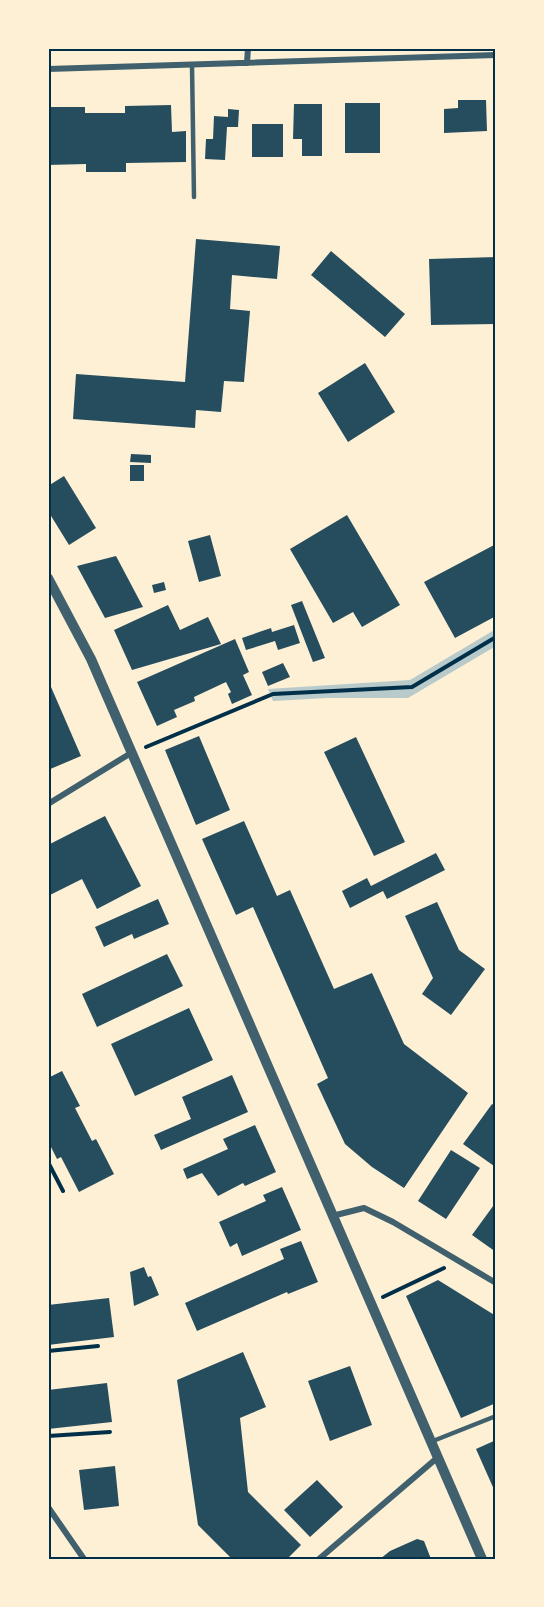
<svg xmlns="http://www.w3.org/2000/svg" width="544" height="1607" viewBox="0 0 544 1607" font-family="Overpass,sans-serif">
<rect width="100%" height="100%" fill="#fdf0d5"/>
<path fill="#b9caca" d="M496 629V646L408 698H327L273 701 268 689 410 680Z"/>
<path fill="#264d5e" d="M458 100H486L487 131 444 133V109L458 108Z
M345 103H380V153H345Z
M294 104H322V156H302V139H293Z
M171 105 172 132 186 131V162L126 163V172H86V164L48 165V107H85V113H125V106Z
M228 109 239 110 238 127H227L225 160 205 159 206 139H213L214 116 228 117Z
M252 124H283V157H252Z
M196 239 280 246 277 279 232 275 230 309 250 311 244 382 224 381 221 412 196 410 195 428 73 419 76 374 185 382Z
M331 251 405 314 385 337 311 275Z
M496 257V324L431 325 429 259Z
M365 363 395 412 348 442 318 393Z
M131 454 151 455V463L130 462Z
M130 465H144V481H130Z
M64 476 96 528 69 545 48 511V486Z
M347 515 400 605 362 627 353 612 333 623 290 549Z
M210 535 221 576 199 582 188 541Z
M496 544V616L455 638 424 582Z
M116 556 143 607 105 618 77 566Z
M164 582 166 590 154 593 152 585Z
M302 601 325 658 313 662 291 605Z
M168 605 180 630 208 617 221 644 132 670 114 630Z
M294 625 300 643 278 650 275 641 246 650 242 638 271 628 272 632Z
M235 639 249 672 243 675 252 695 232 704 228 694 231 692 226 682 194 697 195 701 174 710 177 717 157 726 137 682Z
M283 663 290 677 268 686 262 672Z
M48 680 81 756 48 770Z
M199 736 230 810 196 825 165 750Z
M356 737 405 842 374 856 324 752Z
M105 816 141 886 97 909 82 879 48 896V845Z
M244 821 277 896 290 890 334 989 372 973 404 1044 468 1093 404 1188 372 1167 345 1144 317 1084 328 1078 253 907 236 915 202 839Z
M436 853 445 870 387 899 383 891 350 908 342 891 367 878 371 886Z
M158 899 169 924 134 939 132 934 104 947 95 927Z
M437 902 459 950 485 969 451 1015 422 994 433 978 405 916Z
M167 954 183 986 97 1027 82 994Z
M189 1008 213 1060 135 1096 111 1044Z
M62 1071 80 1106 75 1108 92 1141 96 1139 114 1174 79 1192 61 1157 57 1159 48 1141V1078Z
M232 1075 248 1112 161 1150 154 1135 191 1119 182 1097Z
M492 1104 496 1106V1163L494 1166 463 1144Z
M255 1125 276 1172 245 1186 243 1183 218 1196 202 1173 187 1179 183 1169 228 1149 223 1139Z
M451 1150 480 1168 446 1219 418 1201Z
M282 1187 301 1230 242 1256 237 1243 230 1247 219 1222 266 1201 263 1195Z
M496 1202V1252L472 1235Z
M301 1241 318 1282 288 1294 287 1292 197 1331 185 1303 284 1259 280 1249Z
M144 1267 148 1277 151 1276 159 1295 134 1306 130 1272Z
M438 1280 496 1316V1403L461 1418 406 1296Z
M109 1298 114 1337 48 1345V1305Z
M243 1352 266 1407 240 1418 248 1492 301 1545 287 1559H232L198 1525 177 1380Z
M350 1366 372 1425 330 1441 308 1381Z
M107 1383 112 1422 48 1429V1390Z
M496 1440V1494L476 1449Z
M115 1466 119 1506 84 1510 79 1470Z
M317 1480 343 1507 310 1537 284 1510Z
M417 1539 424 1541 431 1559H380L390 1551Z"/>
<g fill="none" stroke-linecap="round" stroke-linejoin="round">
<path stroke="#003049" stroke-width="4" d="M146 747 273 694 412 687 496 637
M48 1162 63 1191
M383 1297 444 1268
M48 1351 98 1346
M48 1436 110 1432"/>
<path stroke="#3f606c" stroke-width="4.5" d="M192 65 194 197
M433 1441 496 1416"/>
<path stroke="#3f606c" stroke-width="6" d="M247 63 248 48
M48 69 496 55
M48 804 131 753
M332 1216 364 1208 393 1222 496 1283
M48 1507 84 1559
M319 1559 437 1458"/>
<path stroke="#3f606c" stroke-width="10" d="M48 578 91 659 482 1559"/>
</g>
<rect width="544" height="1607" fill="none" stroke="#fdf0d5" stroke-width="99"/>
<rect x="50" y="50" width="444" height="1508" fill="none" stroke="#003049" stroke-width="2"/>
</svg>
